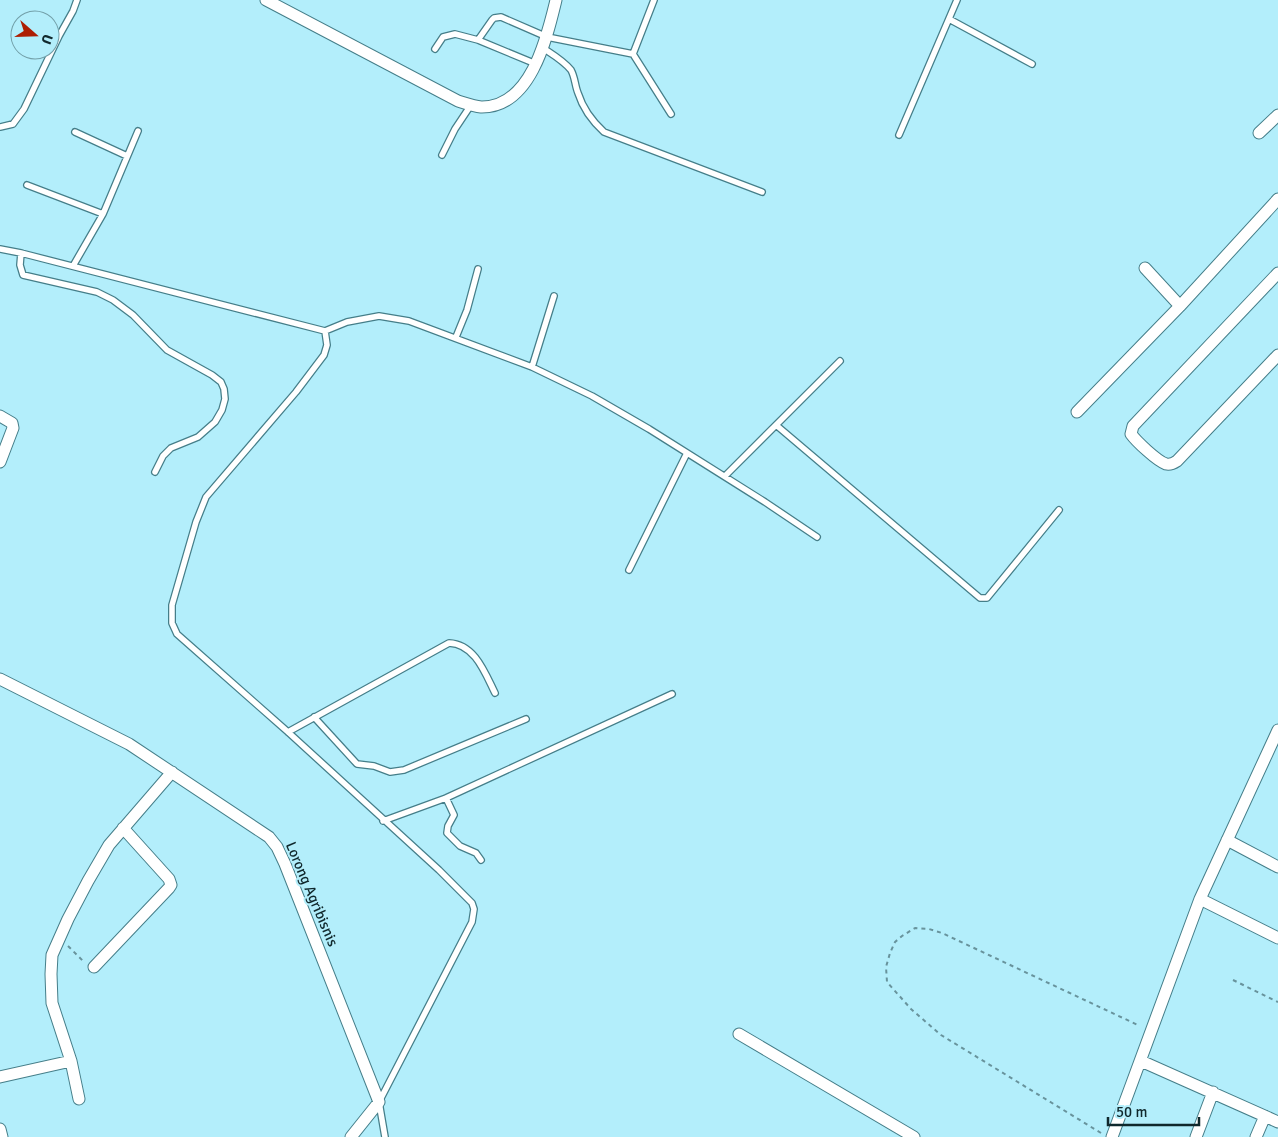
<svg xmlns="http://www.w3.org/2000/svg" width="1278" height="1137" viewBox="0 0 1278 1137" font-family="Signika,sans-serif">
<rect width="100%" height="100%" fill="#b3eefb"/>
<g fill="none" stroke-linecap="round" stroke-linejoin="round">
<defs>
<path id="lane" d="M949 19 1032 64
M478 40 492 20 494 18 501 17 547 37 633 54 671 114
M543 48C552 54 564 61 571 70 575 77 575 86 578 93 583 109 592 121 604 132L762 192
M435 49 443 37 455 34 478 40 536 64
M633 54 654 0
M0 127 13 124 24 109 59 36 73 11 77 0
M75 132 127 156
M899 135 957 0
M442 155 455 129 471 105
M27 185 103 214
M0 249 21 253 325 331 347 322 379 316 409 321 532 367 592 396 649 429 765 502 817 537
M21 253 20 265 23 275 97 292 113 300 133 315 167 350 212 375 221 382 224 389 225 399 222 410 215 422 198 437 171 448 163 456 155 472
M73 266 103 214 138 131
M325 331 327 345 324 355 296 392 206 497 196 522 172 605V623L177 634 288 732 439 870 472 903 474 909 472 922 379 1102 385 1137
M456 337 467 310 478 269
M532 367 554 296
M776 425 980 598H987L1059 510
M725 476 840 361
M629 570 687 453
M314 717 357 764 374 766 390 772 404 770 526 719
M288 732 449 643C475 644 485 673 495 693
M446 798 454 815 448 826 447 833 460 846 476 853 481 860
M383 821 446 798 672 694"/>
<path id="street" d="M266 0 458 101C465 103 473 106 481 107 531 108 547 37 556 0
M1259 133 1278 115
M1145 268 1180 306 1278 199
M1278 273 1133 426 1131 434C1136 441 1157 461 1166 464 1170 465 1174 463 1177 461L1278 355
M1077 412 1180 306
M0 416 12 423 13 428 0 462
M0 679 129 744 269 837 277 847 285 864 379 1102 351 1137
M1227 840 1278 867
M1200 899 1278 938
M94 967 169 888 171 885 169 879 123 828
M739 1034 914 1137
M1141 1061 1278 1122
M0 1077 71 1061
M79 1099 71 1061 52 1003 51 974 52 955 68 919 88 881 109 845 172 772
M0 1129 2 1137
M1112 1137 1200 899 1278 730
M1196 1137 1213 1092
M1256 1137 1265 1116"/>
</defs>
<use href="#lane" stroke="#457e89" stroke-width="8"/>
<use href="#street" stroke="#457e89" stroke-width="13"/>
<path stroke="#68939c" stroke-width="2" stroke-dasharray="4 4" stroke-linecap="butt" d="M68 946 84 962
M1233 980 1278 1002
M1101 1133 941 1035 911 1009 887 982 886 967 890 953 895 942 902 936 915 928 929 929 942 933 1140 1026"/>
<use href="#lane" stroke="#fff" stroke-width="5.5"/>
<use href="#street" stroke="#fff" stroke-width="11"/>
</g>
<g text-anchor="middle" stroke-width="4" stroke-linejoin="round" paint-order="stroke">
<g font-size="15" fill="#10282c" stroke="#b3eefb">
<text transform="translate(312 894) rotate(67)" y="5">Lorong Agribisnis</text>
</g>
</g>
<g transform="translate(35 35) rotate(110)"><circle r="24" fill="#b3eefb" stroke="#729fa8"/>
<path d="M0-4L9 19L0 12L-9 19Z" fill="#ad1e03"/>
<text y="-8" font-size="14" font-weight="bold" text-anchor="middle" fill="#10282c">U</text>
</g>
<path d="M1108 1117v8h91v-8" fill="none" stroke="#10282c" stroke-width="2.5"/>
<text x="1116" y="1117" font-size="15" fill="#10282c" stroke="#b3eefb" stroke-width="4" paint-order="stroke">50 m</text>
</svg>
